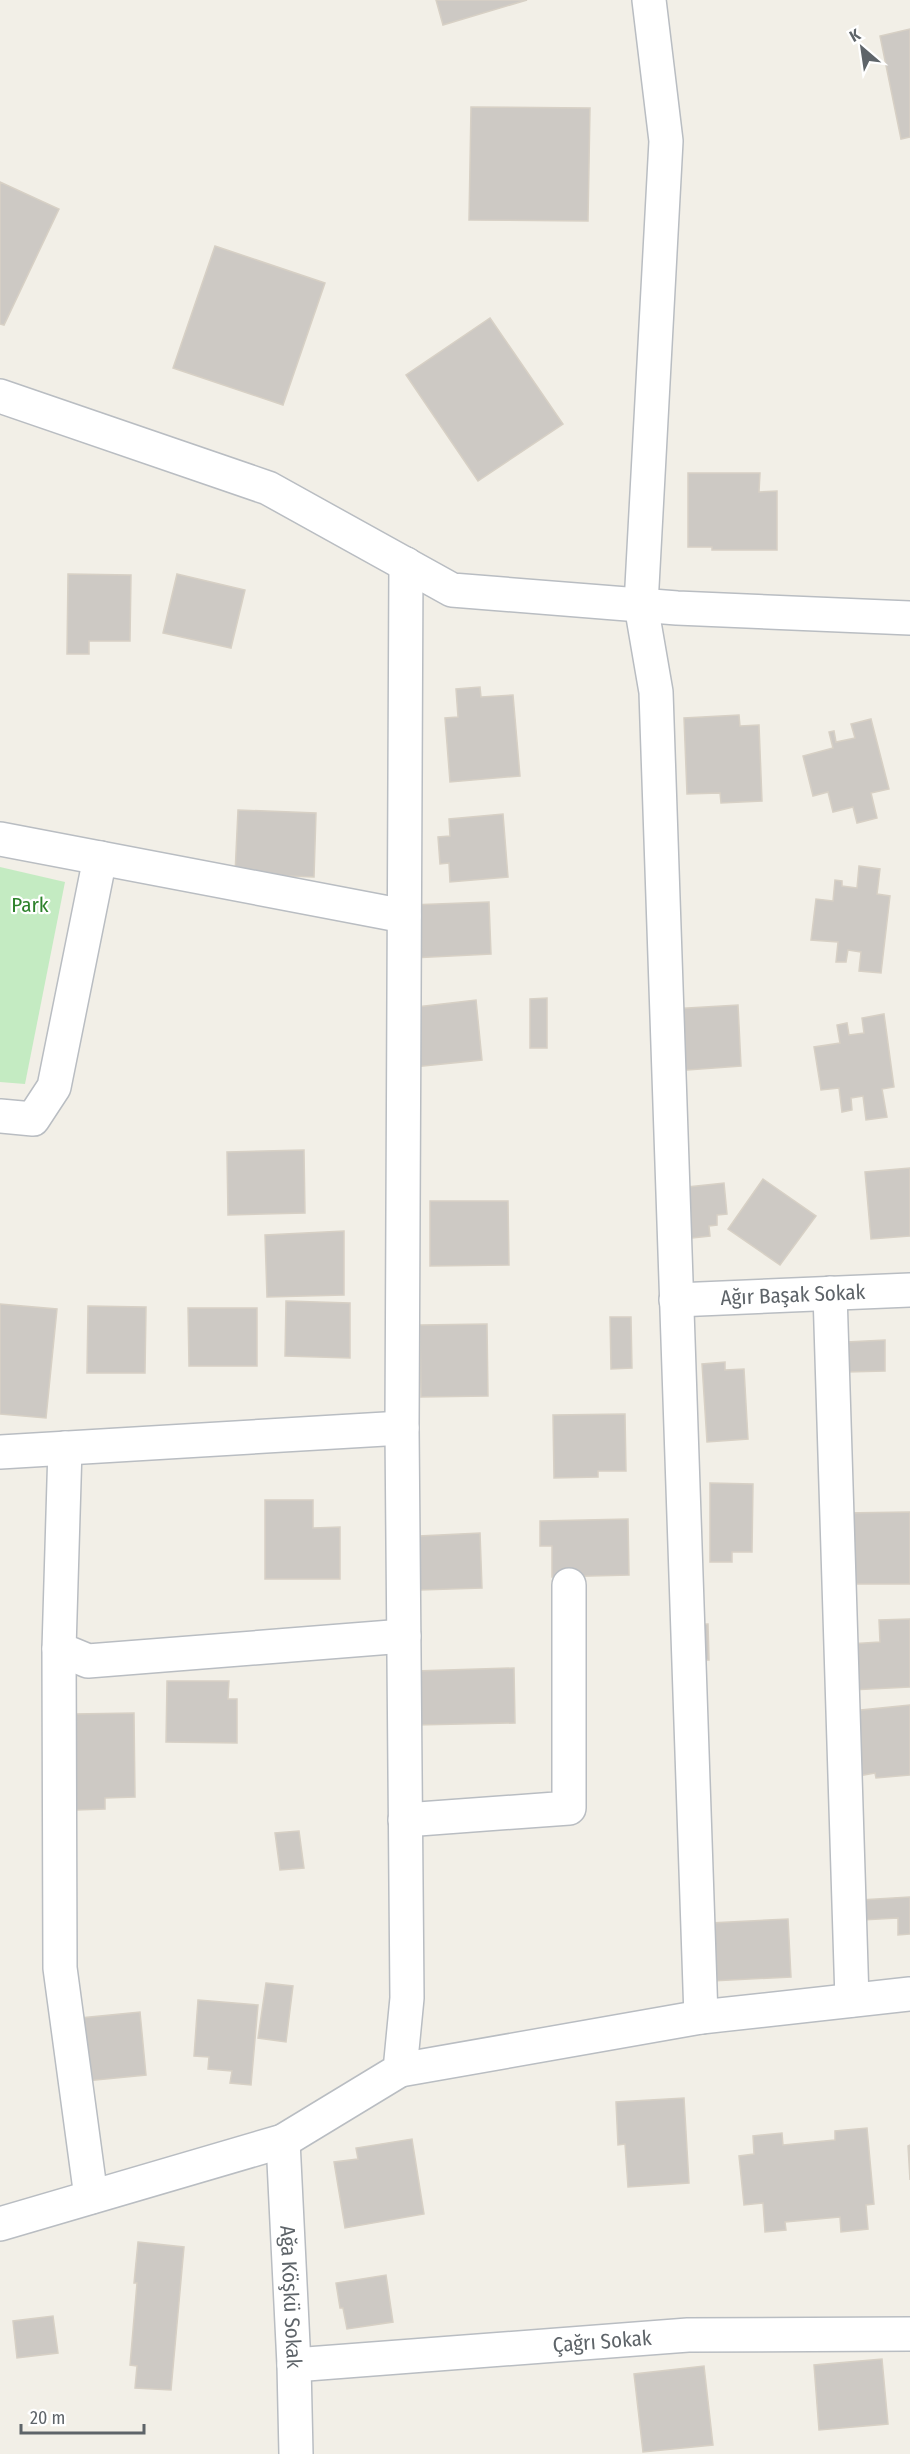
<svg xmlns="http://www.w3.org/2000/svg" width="910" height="2454" viewBox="0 0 910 2454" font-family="'Fira Sans Condensed',sans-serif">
<rect width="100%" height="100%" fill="#f2efe7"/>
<path fill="#c4ebc2" d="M0 867 65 882 25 1084 0 1082Z"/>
<path fill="#cdc9c4" stroke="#d7d0c5" stroke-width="1.5" d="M436 0H527L443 25Z
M910 29V137L901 139 880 36Z
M471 107 590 108 588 221 469 220Z
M0 182 59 209 4 325 0 324Z
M215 246 325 283 283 405 173 368Z
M490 318 563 424 478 481 406 375Z
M688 473H760L759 492 777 491V550H712V547H688Z
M68 574 131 575 130 641H89V654H67Z
M177 574 245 590 231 648 163 633Z
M480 687 481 697 513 695 520 776 450 782 445 718 458 717 456 689Z
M739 715 740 726 759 725 762 801 721 803 720 793 687 794 684 718Z
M871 719 889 789 871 793 877 818 857 823 853 807 833 812 828 792 813 796 803 756 833 748 829 732 834 731 836 742 855 738 851 724Z
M238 810 316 813 314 877 235 874Z
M503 814 508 877 450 882 449 863 440 864 438 837 450 836 449 819Z
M859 866 880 869 877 894 890 896 881 973 859 971 861 952 848 950 846 962H836L838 942 811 940 816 899 833 901 835 880 842 881V886L857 888Z
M489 902 491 954 412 958 410 905Z
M547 998V1048H530V999Z
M476 1000 482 1060 414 1067 408 1008Z
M738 1005 741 1066 674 1071 671 1009Z
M884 1014 894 1087 882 1089 887 1117 866 1120 863 1096 851 1098 852 1110 842 1112 839 1088 821 1090 814 1047 840 1043 837 1025 847 1023 849 1035 864 1033 862 1018Z
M304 1150 305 1213 228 1215 227 1152Z
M910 1168V1236L871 1239 865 1172Z
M763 1179 816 1216 780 1265 728 1229Z
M724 1183 727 1214 717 1215V1225L709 1226 710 1236 683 1239 678 1188Z
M430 1201H508L509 1265 430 1266Z
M344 1231V1295L267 1297 265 1235Z
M286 1301 350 1303V1358L285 1356Z
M0 1304 57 1309 46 1418 0 1414Z
M88 1306 146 1307 145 1373H87Z
M188 1308H257V1366H189Z
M610 1317H631L632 1368 611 1369Z
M487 1324 488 1396 421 1397 420 1325Z
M885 1340V1371L847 1372V1342Z
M725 1362V1370L744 1369 748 1439 707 1442 702 1364Z
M625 1414 626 1471H598V1477L554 1478 553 1415Z
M710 1483 753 1484 752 1552H732V1562H710Z
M265 1500H313V1528L340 1527V1579H265Z
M910 1512V1584H843V1513Z
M628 1519 629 1575 552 1577V1546H540V1521Z
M480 1533 482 1588 420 1590 419 1536Z
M910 1619V1687L851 1690 849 1644 880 1642 879 1620Z
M708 1624 709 1660H690L689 1625Z
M514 1668 515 1723 416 1725 415 1671Z
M167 1681H229L228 1699H237V1743L166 1742Z
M910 1705V1775L876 1778 875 1773 858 1776 851 1711Z
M134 1713 135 1797 105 1798V1809L76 1810 74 1714Z
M299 1831 304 1868 280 1870 275 1833Z
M910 1897V1934L898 1935V1918L862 1920 860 1900Z
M788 1919 791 1977 712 1981 710 1923Z
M266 1983 293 1986 286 2042 258 2038Z
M198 2000 258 2005 251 2085 230 2083 232 2071 208 2069 209 2057 194 2056Z
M140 2012 146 2075 86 2081 80 2018Z
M684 2098 689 2183 628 2187 625 2144 618 2145 616 2102Z
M867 2128 874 2204 866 2205 868 2229 841 2232 840 2217 785 2222 786 2230 765 2232 763 2203 744 2205 739 2156 754 2154 753 2136 782 2133 783 2145 835 2140V2131Z
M412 2139 424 2214 345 2228 334 2162 358 2159 356 2148Z
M910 2145V2180L908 2146Z
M138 2242 184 2247 171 2390 135 2388 137 2366 130 2365 137 2283H134Z
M386 2275 393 2322 347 2329 343 2308H340L336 2283Z
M53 2316 58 2353 17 2358 13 2321Z
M882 2359 888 2424 819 2430 814 2365Z
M704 2366 713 2445 643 2452 634 2374Z"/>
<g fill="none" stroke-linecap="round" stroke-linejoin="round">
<defs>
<g id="minor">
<path d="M649 0 666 141 641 605 656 692 701 2017"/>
<path d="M0 396 268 488 452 590 677 608 910 618"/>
<path d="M0 839 404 916"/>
<path d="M0 1116 33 1119 54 1087 100 858"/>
<path d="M830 1293 852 2000"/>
<path id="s1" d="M676 1300 910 1290"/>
<path d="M65 1448 59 1649 88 1661 404 1636"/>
<path d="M0 1452 402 1428"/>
<path d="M59 1649 60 1968 91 2197"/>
<path d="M405 1820 569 1808V1585"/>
<path d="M400 2070 701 2017 910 1994"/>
<path id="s2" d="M283 2141 294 2365 296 2454"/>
<path d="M0 2224 283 2141 400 2070 407 1998 402 1428 406 564"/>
<path id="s3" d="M294 2365 688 2335 910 2334"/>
</g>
</defs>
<use href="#minor" stroke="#b9bdc2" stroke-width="36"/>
<use href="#minor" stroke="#fff" stroke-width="33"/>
</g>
<g text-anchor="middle" stroke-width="4.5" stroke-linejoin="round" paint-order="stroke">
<g font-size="21" fill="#2d822b" stroke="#fff">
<text x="30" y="912">Park</text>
</g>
<g font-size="21" fill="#5e6469" stroke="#fff">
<text dy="7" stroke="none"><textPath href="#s1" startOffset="117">Ağır Başak Sokak</textPath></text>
<text dy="7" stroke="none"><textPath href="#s2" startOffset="156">Ağa Köşkü Sokak</textPath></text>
<text dy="7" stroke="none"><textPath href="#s3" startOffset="309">Çağrı Sokak</textPath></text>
</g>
</g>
<g transform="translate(862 48) rotate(331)" stroke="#ffffff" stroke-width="4.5" paint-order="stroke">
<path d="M0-4.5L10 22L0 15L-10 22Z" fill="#5e6469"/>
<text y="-9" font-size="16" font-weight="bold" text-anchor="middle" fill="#5e6469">K</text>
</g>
<path d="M21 2424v9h123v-9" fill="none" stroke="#5e6469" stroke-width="3"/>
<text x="30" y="2424" font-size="18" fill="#5e6469" stroke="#ffffff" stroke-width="4.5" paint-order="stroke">20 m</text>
</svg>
